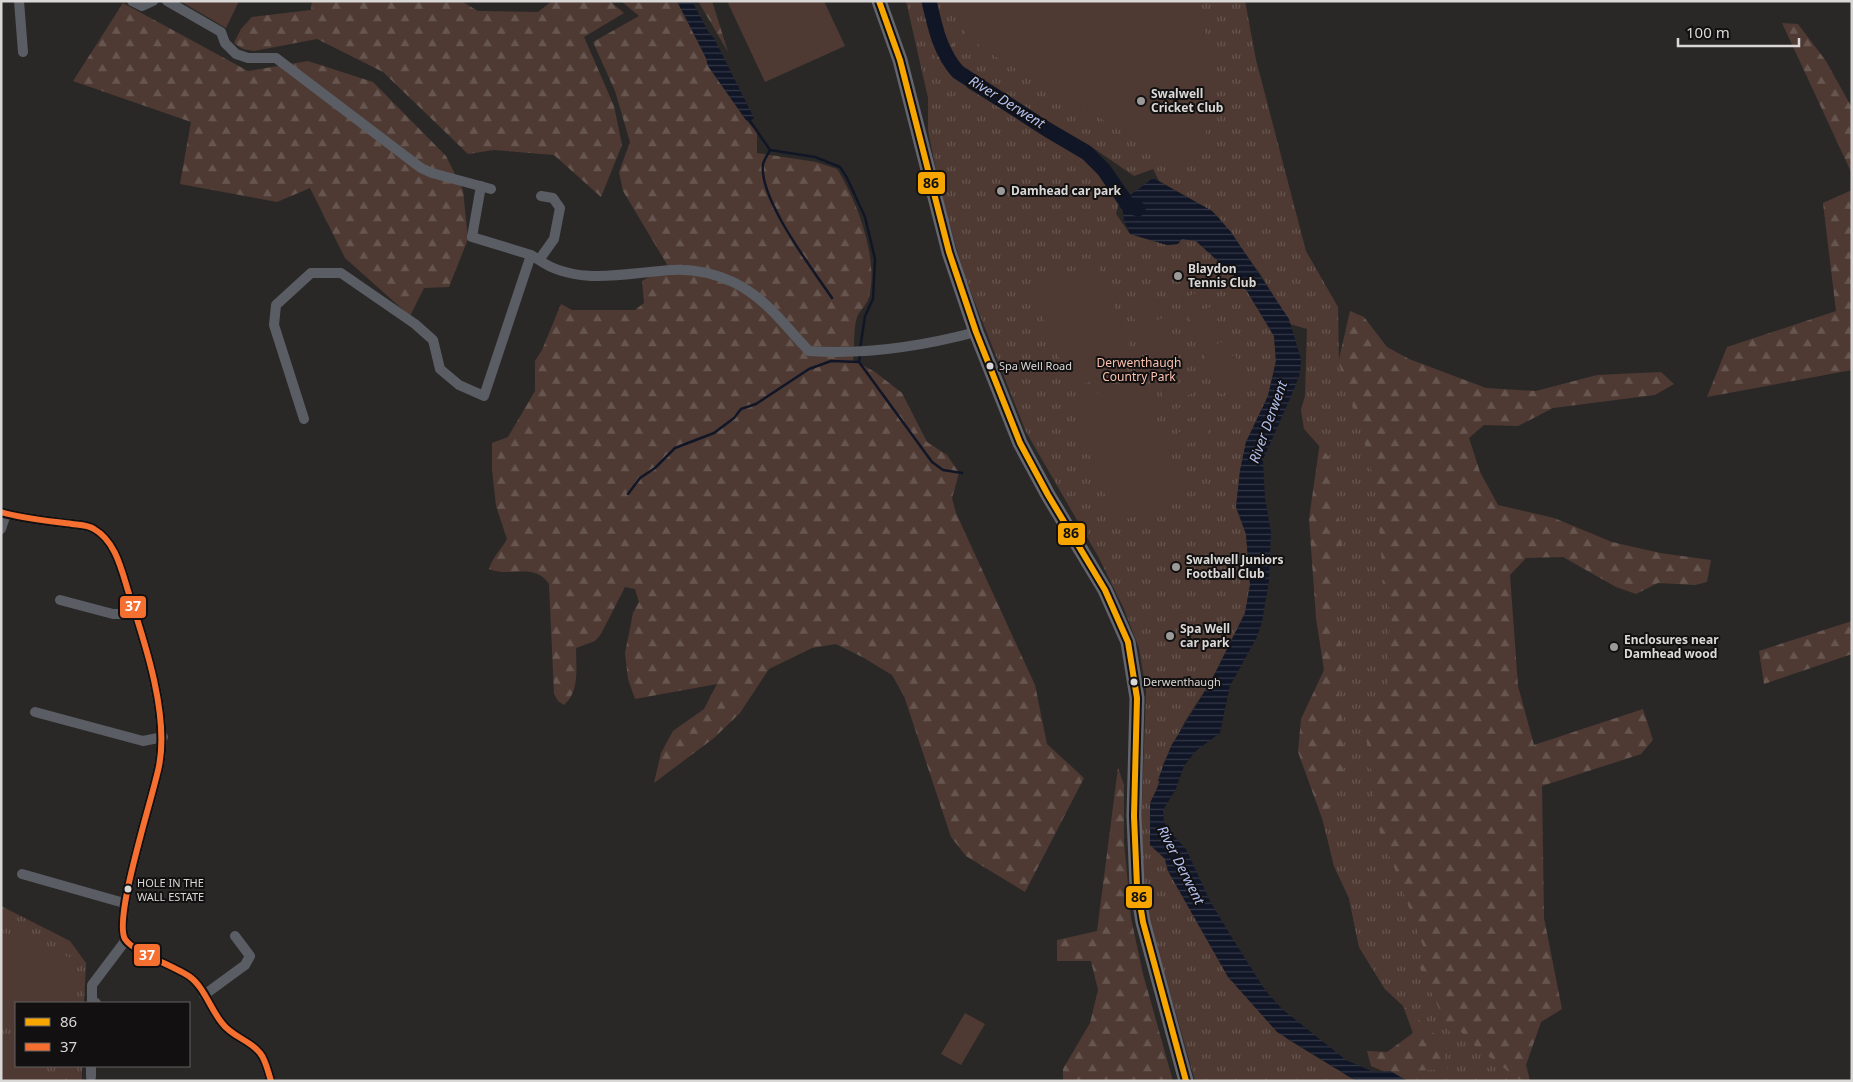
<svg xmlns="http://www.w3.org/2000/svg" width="1853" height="1082" viewBox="0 0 1853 1082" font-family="'Noto Sans',sans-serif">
<defs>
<pattern id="forest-firs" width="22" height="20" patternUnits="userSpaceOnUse" patternTransform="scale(1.25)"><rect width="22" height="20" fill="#4e3a33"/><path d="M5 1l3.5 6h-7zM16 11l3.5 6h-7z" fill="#675650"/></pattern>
<pattern id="park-tufts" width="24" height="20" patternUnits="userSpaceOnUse" patternTransform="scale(1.25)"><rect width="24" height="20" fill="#4e3a33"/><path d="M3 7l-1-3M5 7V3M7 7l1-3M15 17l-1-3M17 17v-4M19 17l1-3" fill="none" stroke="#675650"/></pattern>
<pattern id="water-rules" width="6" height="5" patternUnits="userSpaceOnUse" patternTransform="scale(1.25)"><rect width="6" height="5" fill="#111627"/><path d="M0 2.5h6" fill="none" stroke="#333746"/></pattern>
</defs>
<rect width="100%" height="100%" fill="#2a2827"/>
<path fill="url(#forest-firs)" d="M312 1H461L478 11 538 12 552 1H610L624 13 584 37 614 106 622 145 601 197 554 155 494 150 468 154 383 72 317 39 254 51 243 49 234 43 241 29 252 17 311 10Z
M621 1H677L706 58 708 66 746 120 757 132V153L816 162 837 169C857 200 879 260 869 297 867 305 860 310 857 317 853 329 855 347 853 360L875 372 902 393 927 442 947 455 959 473 952 498 956 513 1035 685 1047 744 1084 778 1025 892 966 856 951 837 904 696 892 675 864 658 836 644 812 648 769 669 740 713 714 738 654 783 661 753 673 731 704 709 717 684 635 699 628 679 625 653 633 613 639 602 635 589 625 587 601 634 595 641 576 648C576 668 580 691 564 705L558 701 554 694 549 584C534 562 510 578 489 569 493 556 501 550 507 539L496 506 492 469V443L508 437 535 391V361L542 350 561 304 572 310H635L644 303 642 281 668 266 623 191 619 172 630 142 615 91 593 42 639 16Z
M698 1H712L728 52Z
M907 1H957L977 71 954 108Z
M123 3 248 71 308 61 373 82 446 156 463 190 468 239 449 287 424 288 410 316 345 258 310 188 277 202 180 184 191 122 73 81Z
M1782 23 1798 24 1826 61 1852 108V174Z
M1852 190V370L1707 397 1727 347 1836 311 1823 203Z
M1350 311 1364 317 1387 347 1409 359 1486 388 1536 391 1597 375 1661 372 1674 384 1655 395 1553 408 1518 426 1484 425 1469 438 1480 472 1498 505 1554 518 1612 542 1660 553 1711 560 1707 582 1695 585 1658 583 1636 594 1616 587 1563 557 1526 558 1510 575 1518 686 1534 745 1643 709 1653 740 1641 754 1542 786 1544 918 1562 1009 1541 1022 1526 1065 1530 1081H1408L1390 1071 1385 1072 1371 1066 1367 1051 1387 1052 1413 1033 1403 1006 1385 989 1359 947 1349 898 1334 866 1323 821 1298 752 1301 719 1324 670 1316 618 1309 519 1320 442Z
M1852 621V654L1764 684 1759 651Z
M1118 768 1124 785V842L1131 918 1143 974 1173 1081H1063V1069L1090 1023 1098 990 1091 961H1057V940L1097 931Z"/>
<path fill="url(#park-tufts)" d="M906 1H917L936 61 957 82 1012 115 1042 135 1083 156 1121 195 1116 214 1130 234 1167 245 1177 244 1182 239 1196 241 1242 283 1274 336 1276 361 1268 396 1246 442 1240 471 1236 507 1246 534 1250 585 1245 613 1213 678 1185 721 1163 764 1156 793 1161 853 1165 859 1168 871 1228 977 1287 1039 1356 1081H1195L1147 911 1140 859 1146 691 1139 648 1124 609 1099 558 1026 432 964 275 940 190 928 130V98Z
M933 1H1245L1256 60 1306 251 1338 307 1339 365 1359 422 1376 489 1384 587 1392 618 1387 643 1391 677 1364 720 1377 822 1383 843 1393 864 1427 957 1421 960 1419 966 1450 1032 1458 1029 1475 1046 1521 1081H1408L1393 1072 1448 1069 1439 1038 1385 989 1359 947 1349 898 1334 866 1323 821 1346 764 1339 693 1344 658 1334 615V576L1342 541 1329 457 1304 429 1301 410 1305 396 1307 329 1290 324 1261 275 1220 219 1212 211 1159 181 1153 169 1134 176 1089 145 1019 105 970 71 960 58Z
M1 906 70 941 86 963 84 1003H16V1066H82V1081H1Z"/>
<path fill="#4e3a33" d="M180 1H239L226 28Z
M727 1H824L845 46 765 82Z
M957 1H1198L1215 74 1207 129 1197 156 1180 163 1166 157 986 51 966 34Z
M1096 262 1136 363 1072 389 1031 288Z
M1208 288 1213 301 1187 312 1182 299Z
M1157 299 1162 312 1136 323 1131 310Z
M1215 305 1220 317 1194 328 1189 316Z
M1165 317 1170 329 1143 340 1138 327Z
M1222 322 1227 334 1200 345 1195 332Z
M1172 334 1177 346 1150 357 1145 344Z
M1229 339 1234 351 1207 362 1202 350Z
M1235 355 1240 367 1214 378 1209 365Z
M1180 359 1185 371 1159 382 1154 369Z
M1242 371 1247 383 1221 394 1216 382Z
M1140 376 1187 495 1116 523 1070 404Z
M1188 380 1193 393 1166 404 1161 391Z
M1196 401 1201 413 1174 424 1169 412Z
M1204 423 1209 435 1182 446 1177 433Z
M1 932 79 961 64 1003H16V1023L1 1017Z
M965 1013 985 1024 961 1065 941 1054Z
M5 1048 16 1055V1066H32L55 1081H1V1054Z"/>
<path fill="url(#water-rules)" d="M677 1H692L709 33 714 38 754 118 750 121 746 120 708 66 706 58Z
M1153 178 1212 211 1231 232 1289 319 1301 359 1300 373 1295 387 1263 460 1265 498 1271 532 1269 581 1262 622 1257 637 1230 686 1220 733 1196 751 1184 766 1176 789 1163 810 1164 821 1169 831 1186 849 1210 901 1231 936 1265 990 1282 1009 1346 1060 1374 1072 1390 1071 1408 1081H1356L1277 1032 1228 977 1168 871 1165 859 1150 845V803L1160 782 1158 780 1171 746 1210 683 1245 613 1250 585 1246 534 1236 507 1240 471 1246 442 1268 396 1276 361 1274 336 1242 283 1196 241 1182 239 1178 244 1167 245 1130 234 1124 221 1122 207 1124 195 1129 196Z"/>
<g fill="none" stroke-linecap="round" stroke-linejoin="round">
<path stroke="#111627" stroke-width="2.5" d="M750 121 770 150 815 157 840 167 847 178 865 217 875 259 873 299 865 316 860 349
M770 150C768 154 764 160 763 164 758 198 813 270 832 298
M860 355 859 362 932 462 943 470 962 473
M628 494 640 478 655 468 675 448 714 433 734 418 741 409 756 404 809 369 831 361 859 362"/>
<path stroke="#111627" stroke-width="15" d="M929 1C935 27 940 52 958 72L1048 130 1087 153 1104 170 1128 205 1138 209"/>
<path stroke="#5a5d64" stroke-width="10" d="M19 1 23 52
M132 1 142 6 153 1
M167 1 221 32 225 43 236 54 248 58H276L421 168 432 173 491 189
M481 186 472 237 531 255
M541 196 553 198 560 208 554 239 539 260C577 287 630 272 673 270 693 269 715 274 733 282 766 298 784 325 809 351 864 355 923 346 976 332
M304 419 274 325 276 305 311 273H341L415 324 433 340 440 369 459 385 484 396 531 255 539 260
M1 512C24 519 49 521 72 524 79 525 88 525 94 529 117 542 122 573 130 597 146 646 169 716 159 766 153 797 113 918 125 939 134 953 175 966 190 977 204 987 211 1010 222 1023 232 1037 250 1040 260 1053 266 1060 268 1072 271 1081
M1 529 6 514
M60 600 113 614H135
M35 712 143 741 163 737
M22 874 124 903
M204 995 245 965 250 956 235 936
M96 1003 92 1001V985L126 940
M91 1077V1066"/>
<path stroke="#64666f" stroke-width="15" d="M879 1 900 60 949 252 976 332 1020 443 1048 495 1105 590 1128 642 1137 698 1134 816 1137 886 1143 922 1186 1081"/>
<defs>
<path id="bus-1" d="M879 1 900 60 949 252 976 332 1020 443 1048 495 1105 590 1128 642 1137 698 1134 816 1137 886 1143 922 1186 1081"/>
<path id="bus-2" d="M1 512C24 519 49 521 72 524 79 525 88 525 94 529 117 542 122 573 130 597 146 646 169 716 159 766 153 797 113 918 125 939 134 953 175 966 190 977 204 987 211 1010 222 1023 232 1037 250 1040 260 1053 266 1060 268 1072 271 1081"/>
</defs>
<use href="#bus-1" stroke="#121010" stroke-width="10"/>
<use href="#bus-2" stroke="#121010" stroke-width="10"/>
<use href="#bus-1" stroke="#f7a600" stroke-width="6"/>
<use href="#bus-2" stroke="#f46f30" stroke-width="6"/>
</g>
<g fill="#9c9a99" stroke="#121010" stroke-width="2">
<circle cx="1141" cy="101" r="5"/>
<circle cx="1001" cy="191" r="5"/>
<circle cx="1178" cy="276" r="5"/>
<circle cx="1176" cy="567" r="5"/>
<circle cx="1170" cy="636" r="5"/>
<circle cx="1614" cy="647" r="5"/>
</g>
<g fill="#dad8d7" stroke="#121010" stroke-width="2">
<circle cx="990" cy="366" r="4.5"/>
<circle cx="1134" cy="682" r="4.5"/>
<circle cx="128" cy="889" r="4.5"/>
</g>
<g text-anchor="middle" stroke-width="4" stroke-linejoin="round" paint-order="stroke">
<g font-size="11" fill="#dad8d7" stroke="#121010" text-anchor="start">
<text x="999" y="370">Spa Well Road</text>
<text x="1143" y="686">Derwenthaugh</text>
<text x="137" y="887">HOLE IN THE<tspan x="137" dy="14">WALL ESTATE</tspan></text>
</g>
<g font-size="12" font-weight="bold" fill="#dad8d7" stroke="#121010" text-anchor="start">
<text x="1151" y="98">Swalwell<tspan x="1151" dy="14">Cricket Club</tspan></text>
<text x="1011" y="195">Damhead car park</text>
<text x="1188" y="273">Blaydon<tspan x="1188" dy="14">Tennis Club</tspan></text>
<text x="1186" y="564">Swalwell Juniors<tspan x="1186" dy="14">Football Club</tspan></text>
<text x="1180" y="633">Spa Well<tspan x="1180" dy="14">car park</tspan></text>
<text x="1624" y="644">Enclosures near<tspan x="1624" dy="14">Damhead wood</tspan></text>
</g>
<g font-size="12" fill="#fac2af" stroke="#121010">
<text x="1139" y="367">Derwenthaugh<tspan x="1139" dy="14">Country Park</tspan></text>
</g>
<g font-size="14" font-style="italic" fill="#b2c1f1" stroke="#121010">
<text transform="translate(1007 102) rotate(32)" y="5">River Derwent</text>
<text transform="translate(1268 422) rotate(-70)" y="5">River Derwent</text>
<text transform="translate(1181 865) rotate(63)" y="5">River Derwent</text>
</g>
</g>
<g stroke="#121010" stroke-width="2">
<rect x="917" y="171" width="29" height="24" rx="5" fill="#f7a600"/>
<rect x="1057" y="522" width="29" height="24" rx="5" fill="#f7a600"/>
<rect x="119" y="595" width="28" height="24" rx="5" fill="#f46f30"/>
<rect x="1125" y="885" width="28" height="24" rx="5" fill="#f7a600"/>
<rect x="133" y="943" width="28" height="24" rx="5" fill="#f46f30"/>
</g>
<g font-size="14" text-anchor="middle" font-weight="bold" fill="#fff">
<text x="133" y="611">37</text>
<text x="147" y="960">37</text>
</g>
<g font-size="14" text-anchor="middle" font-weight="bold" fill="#111">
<text x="931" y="188">86</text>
<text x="1071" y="538">86</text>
<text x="1139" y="902">86</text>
</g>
<rect width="1853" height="1082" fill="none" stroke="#dad8d7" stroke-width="5"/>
<rect x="15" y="1002" width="175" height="65" fill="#121010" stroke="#626060"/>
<rect x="25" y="1018" width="25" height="8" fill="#f7a600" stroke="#626060"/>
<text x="60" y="1027" font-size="15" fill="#dad8d7">86</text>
<rect x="25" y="1043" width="25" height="8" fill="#f46f30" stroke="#626060"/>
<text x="60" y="1052" font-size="15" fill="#dad8d7">37</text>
<path d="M1678 38v8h121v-8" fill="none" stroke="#dad8d7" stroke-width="2.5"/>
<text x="1686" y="38" font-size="15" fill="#dad8d7" stroke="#121010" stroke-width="4" paint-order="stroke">100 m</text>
</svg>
